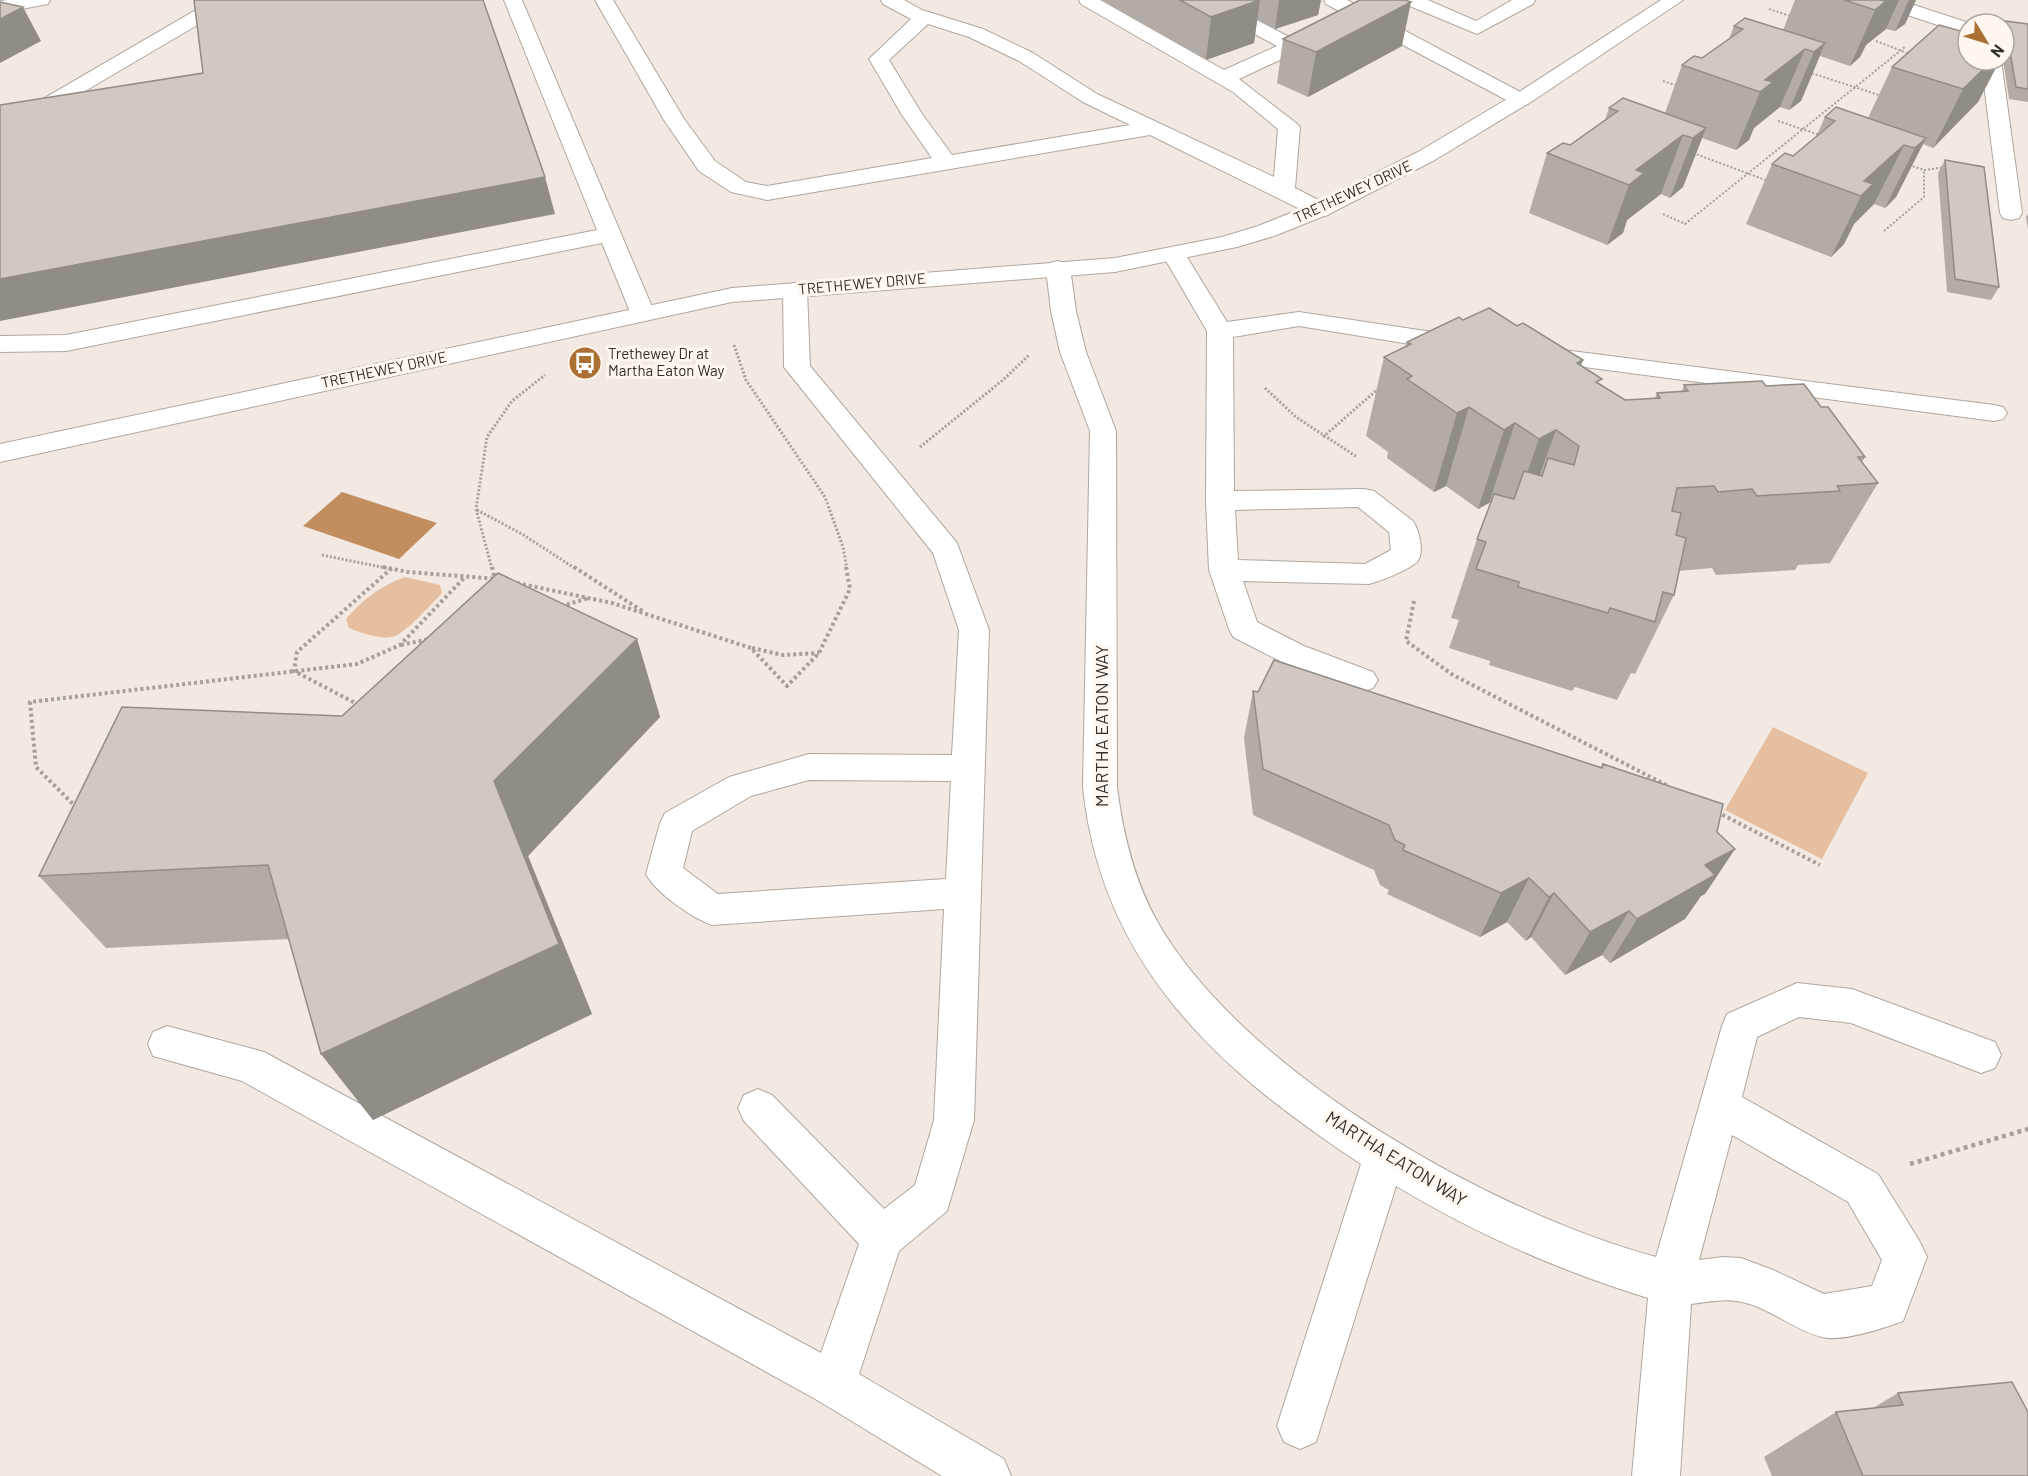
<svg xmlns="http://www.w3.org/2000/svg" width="2028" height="1476" viewBox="0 0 2028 1476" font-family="Barlow,sans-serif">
<rect width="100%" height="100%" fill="#f2e9e2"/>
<path fill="#e5bf9f" d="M405 577 440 585 442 593C432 603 404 636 391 637 377 639 362 633 349 628L346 619C365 598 379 587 405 577Z
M1773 727 1868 773 1822 859 1725 810Z"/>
<path fill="#c28e60" d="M342 492 437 523 399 559 303 526Z"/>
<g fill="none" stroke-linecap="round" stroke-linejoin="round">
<defs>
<path id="minor" d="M8 0H50L48 4 0 13V1Z
M213 0H235L233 4 7 137 0 139V124Z
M504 0H522L655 314 652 319 643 321 634 319 631 314 602 243 66 351 0 352V336L66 335 597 230Z
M595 0H613L684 119 715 161 746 182 767 186 932 158 902 115 869 59 911 19 883 4 881 0H904L922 10 983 29 1033 53 1097 94 1274 177 1278 129 1233 92 1081 4 1079 0H1101L1224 70 1277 46 1198 4 1196 0H1219L1293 39 1315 29H1329L1332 33 1329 37 1239 79 1296 123 1300 127 1295 188 1328 205 1331 210 1328 215 1320 217 1312 215 1150 135 767 200 731 192 699 171 664 120ZM928 24 969 37 1019 61 1083 102 1130 125 952 155 922 114 889 60Z
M1324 0H1347L1528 96 1531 100 1528 104 1521 106 1514 104 1326 4Z
M1403 0H1428L1476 21 1512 0H1535L1533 4 1477 34 1405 4Z
M1872 0H1899L1972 24H1968V35L1874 4Z
M1981 60H2001L2022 213 2019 218 2011 220 2003 218 2000 213Z
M1174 247 1182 249 1227 322 1299 312 1459 336 1468 339 1472 344 1468 349 1459 352 1299 326 1233 337 1234 491 1364 489 1374 491 1413 521C1419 530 1425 553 1417 562 1408 570 1381 581 1369 584L1243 581 1257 622 1304 646 1373 672 1378 680 1373 688 1362 692 1282 662 1233 637 1229 629 1209 570 1206 501 1207 331 1162 254 1166 249ZM1358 507 1389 532 1391 550 1365 564 1238 560 1235 510Z
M1058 261 1066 263 1070 268 1076 311 1086 352 1116 431 1117 787C1123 834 1134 880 1157 921 1242 1072 1492 1213 1656 1257L1722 1026 1727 1014 1797 983 1852 989 1995 1042 2001 1055 1995 1068 1981 1073 1851 1023 1799 1017 1757 1037 1742 1097 1878 1174 1920 1242 1927 1257 1903 1321C1884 1328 1842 1342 1822 1337 1794 1330 1770 1308 1742 1302 1725 1298 1708 1302 1691 1304L1680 1476H1632L1648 1298C1560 1271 1474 1233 1396 1186L1316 1442 1300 1449 1284 1442 1277 1426 1361 1164C1219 1071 1101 965 1083 787L1090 431 1060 352 1051 311 1046 268 1050 263ZM1732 1135 1848 1202 1882 1260 1872 1286 1824 1294 1773 1270 1741 1258 1723 1257 1699 1260Z
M795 283 804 285 807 290 810 366 957 543 989 630 974 1120 947 1211 899 1251 859 1374 1004 1459 1011 1476H942L817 1400 242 1081 153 1056 148 1044 153 1032 167 1026 264 1052 821 1353 859 1244 744 1121 738 1108 744 1095 758 1089 772 1095 884 1209 915 1185 934 1120 944 909 712 925C692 918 656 893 646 874L660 823 665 813 729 777 809 754 952 755 959 630 933 553 784 367 783 290 786 285ZM809 780 951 781 946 879 718 894 683 868 692 831 751 796Z
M1540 347 1994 405 2003 407 2007 413 2003 419 1994 421 1531 360 1527 355 1531 350Z"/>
<path id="major" d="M1661 0H1683L1534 100 1433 161 1329 214 1274 236 1237 247 1115 272 732 302 0 462V444L732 288 1115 258 1222 237 1258 226 1313 204 1418 152 1519 92Z"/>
</defs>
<use href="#minor" stroke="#afa7a0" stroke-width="2"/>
<use href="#major" stroke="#afa7a0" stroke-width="2"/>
<path stroke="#a69f9a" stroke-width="2" stroke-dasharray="2 2" stroke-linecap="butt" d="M1769 9 1793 17
M1876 41 1912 55
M1808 72 1882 96
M1663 81 1678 86
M1778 121 1820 135
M1693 153 1768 181
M1909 165 1924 170 1946 167
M1663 214 1685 224 1905 47
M1884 231 1924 197V170"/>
<path stroke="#a69f9a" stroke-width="3" stroke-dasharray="2 2" stroke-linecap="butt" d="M734 345 746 380 825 497 843 547 847 569
M1265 388 1296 417 1357 457
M1323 437 1378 389
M920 447 1003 380 1029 355
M477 510 522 534 576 569
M322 555 391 569
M492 569 476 509 487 437 512 401 545 375"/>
<path stroke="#a69f9a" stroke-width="4" stroke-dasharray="3 3" stroke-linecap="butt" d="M383 567 408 572 498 579
M492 567 495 580
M574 567 644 612
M517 583 612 603 751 648 787 686 819 653 850 589 846 567
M1414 601 1406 641 1453 675 1668 786
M561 606 589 598
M401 645 429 639
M752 648 783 655 819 653
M359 705 294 671 297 652 392 568
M78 806 71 802 36 767 30 702 357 664 400 645 465 577
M1717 812 1820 865"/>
<path stroke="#a69f9a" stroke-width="4.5" stroke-dasharray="4 4" stroke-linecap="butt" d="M1910 1164 2028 1129"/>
<use href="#minor" fill="#fff" fill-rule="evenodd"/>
<use href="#major" fill="#fff" fill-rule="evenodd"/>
</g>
<path fill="#b3aca6" d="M1100 0H1321L1318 15 1275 29 1257 20 1254 43 1206 60Z
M1795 0H1916L1905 24 1895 31 1886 29 1866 45 1860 57 1850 66 1820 56 1801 101 1789 110 1780 107 1754 128 1749 140 1736 150 1702 138 1683 187 1670 198 1661 194 1627 220 1623 233 1607 245 1529 213 1547 153 1570 145 1605 120 1609 108 1665 113 1682 65 1702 58 1729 39 1734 26 1783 30Z
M2005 21 2028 24V102L2009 99 2003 60H2004V24Z
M1283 39 1402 46 1308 97 1277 83Z
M1968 60H2000L1978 102 1933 148 1923 144 1896 197 1885 208 1874 204 1854 224 1844 244 1831 257 1746 224 1772 164 1793 156 1816 137 1825 117 1868 118 1892 67Z
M1945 160 1999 287 1991 300 1947 292 1938 173Z
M2028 214V230L2026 217Z
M1463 320 1581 366 1600 384 1625 400 1655 398 1657 393 1682 391 1684 385 1766 386 1821 407 1865 457 1862 462 1878 483 1830 563 1798 565 1795 570 1716 575 1712 568 1679 571 1674 595 1635 674 1631 673 1617 700 1575 687 1572 691 1489 665 1490 661 1449 648 1459 620 1451 618 1477 539 1491 504 1489 503 1478 509 1446 486 1434 492 1387 458 1388 452 1366 436 1384 357 1405 347 1407 342Z
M637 639 660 717 528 856 592 1014 373 1120 321 1054 289 939 106 948 39 876 342 716Z
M1253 691 1601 767 1603 764 1717 832 1735 849 1705 894 1701 896 1685 919 1610 963 1602 955 1565 975 1531 937 1526 941 1507 922 1480 937 1387 894 1389 890 1380 885 1374 870 1253 815 1244 738Z
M1898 1393 2028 1476H1772L1764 1457 1836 1412 1873 1408Z"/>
<path fill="#928c87" d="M1260 0 1254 43 1206 60 1211 17Z
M1279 0H1321L1318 15 1275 29Z
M1878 0H1899L1886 29 1866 45 1860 57 1850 66 1875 10Z
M1909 0H1916L1905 24 1895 31Z
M1411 2 1402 46 1308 97 1316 52Z
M23 7 41 41 0 63V19Z
M1825 43 1801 101 1789 110 1814 52Z
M1805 49 1780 107 1754 128 1749 140 1736 150 1765 80Z
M1993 60H2000L1978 102 1933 148 1963 89Z
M1706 128 1683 187 1670 198 1693 138Z
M1683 135 1661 194 1627 220 1623 233 1607 245 1629 185 1636 170Z
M1926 138 1896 197 1885 208 1915 148Z
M1904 145 1874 204 1854 224 1844 244 1831 257 1861 196 1864 181Z
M545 177 555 214 0 321V279Z
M1583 360 1557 431 1556 430 1527 509 1511 518 1539 439 1577 363Z
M1469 407 1446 486 1434 492 1457 413Z
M1515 423 1489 503 1478 509 1504 430Z
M637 639 660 717 528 856 592 1014 373 1120 321 1054 494 781Z
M1735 849 1705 894 1701 896 1685 919 1610 963 1637 919 1705 865Z
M1529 878 1507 922 1480 937 1501 893Z
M1554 893 1531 937 1526 941 1549 897Z
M1629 911 1602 955 1565 975 1590 932Z"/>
<path fill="#d0c8c1" stroke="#928c87" stroke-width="1.5" d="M194 0H483L545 177 0 279V105L203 73Z
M1180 0H1260L1211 17Z
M1360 0H1405L1411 2 1316 52 1283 39Z
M1844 0H1881L1886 1 1875 10Z
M0 2 23 7 0 19Z
M1745 18 1825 43 1814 52 1805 49 1765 80 1773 82 1760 92 1682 65 1694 56 1702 58 1743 29 1734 26Z
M2005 21 2028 24V89L2016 87Z
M1939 25 1968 33V60H1993L1963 89 1892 67Z
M1623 98 1706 128 1693 138 1683 135 1636 170 1644 173 1629 185 1547 153 1563 143 1570 145 1618 111 1609 108Z
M1836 107 1926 138 1915 148 1904 145 1864 181 1873 184 1861 196 1772 164 1785 153 1793 156 1835 121 1825 117Z
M1945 160 1984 167 1999 287 1955 279Z
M1489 308 1517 326 1523 323 1583 360 1577 363 1602 379 1596 382 1625 400 1660 398 1657 393 1688 391 1684 385 1762 381 1766 386 1804 384 1821 407H1828L1865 457H1858L1878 483 1837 486 1840 491 1757 496 1752 489 1718 492 1714 486 1677 488 1672 511 1681 513 1676 535 1686 538 1674 595 1663 592 1655 622 1610 608 1608 613 1518 587 1519 582 1476 569 1486 542 1477 539 1494 494 1514 499 1524 471 1542 476 1548 458 1574 465 1579 446 1556 430 1539 439 1515 423 1504 430 1469 407 1457 413 1407 379 1412 376 1384 357 1411 344 1407 342 1459 317 1463 320Z
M498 573 637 639 494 781 559 944 321 1054 268 865 39 876 122 707 342 716Z
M1274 660 1602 768 1603 764 1723 804 1717 832 1735 849 1705 865 1715 875 1637 919 1629 911 1590 932 1554 893 1549 897 1529 878 1501 893 1403 850 1405 845 1395 840 1389 825 1263 769 1253 691 1258 692Z
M2012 1382 2028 1412V1476H1863L1836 1412 1903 1405 1898 1393Z"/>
<defs>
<symbol id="bus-disc" viewBox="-11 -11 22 22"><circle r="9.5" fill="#ad7034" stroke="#fff6ef"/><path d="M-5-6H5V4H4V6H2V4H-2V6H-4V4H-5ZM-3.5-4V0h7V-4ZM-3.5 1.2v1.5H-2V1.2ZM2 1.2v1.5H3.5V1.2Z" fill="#fff"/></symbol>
</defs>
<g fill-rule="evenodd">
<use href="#bus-disc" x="566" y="344" width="38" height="38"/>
</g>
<g text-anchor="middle" stroke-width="6" stroke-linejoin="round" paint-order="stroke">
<g font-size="15" fill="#302d2a" stroke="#fff6ef">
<text transform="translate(1353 192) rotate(-25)" y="5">TRETHEWEY DRIVE</text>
<text transform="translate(862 284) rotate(-5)" y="5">TRETHEWEY DRIVE</text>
<text transform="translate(384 370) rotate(-12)" y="5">TRETHEWEY DRIVE</text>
</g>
<g font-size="15" fill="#302d2a" stroke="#fff6ef" text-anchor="start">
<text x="608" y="359">Trethewey Dr at<tspan x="608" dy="17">Martha Eaton Way</tspan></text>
</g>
<g font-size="18" fill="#302d2a" stroke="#fff6ef">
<text transform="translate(1102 726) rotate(-90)" y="6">MARTHA EATON WAY</text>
<text transform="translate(1396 1159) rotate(32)" y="6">MARTHA EATON WAY</text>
</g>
</g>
<g transform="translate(1986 42) rotate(128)"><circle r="28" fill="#fff6ef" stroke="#aca6a0" stroke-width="1.5"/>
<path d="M0-4.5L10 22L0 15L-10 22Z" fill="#ad7034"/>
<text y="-9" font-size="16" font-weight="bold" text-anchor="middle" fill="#302d2a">N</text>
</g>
</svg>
